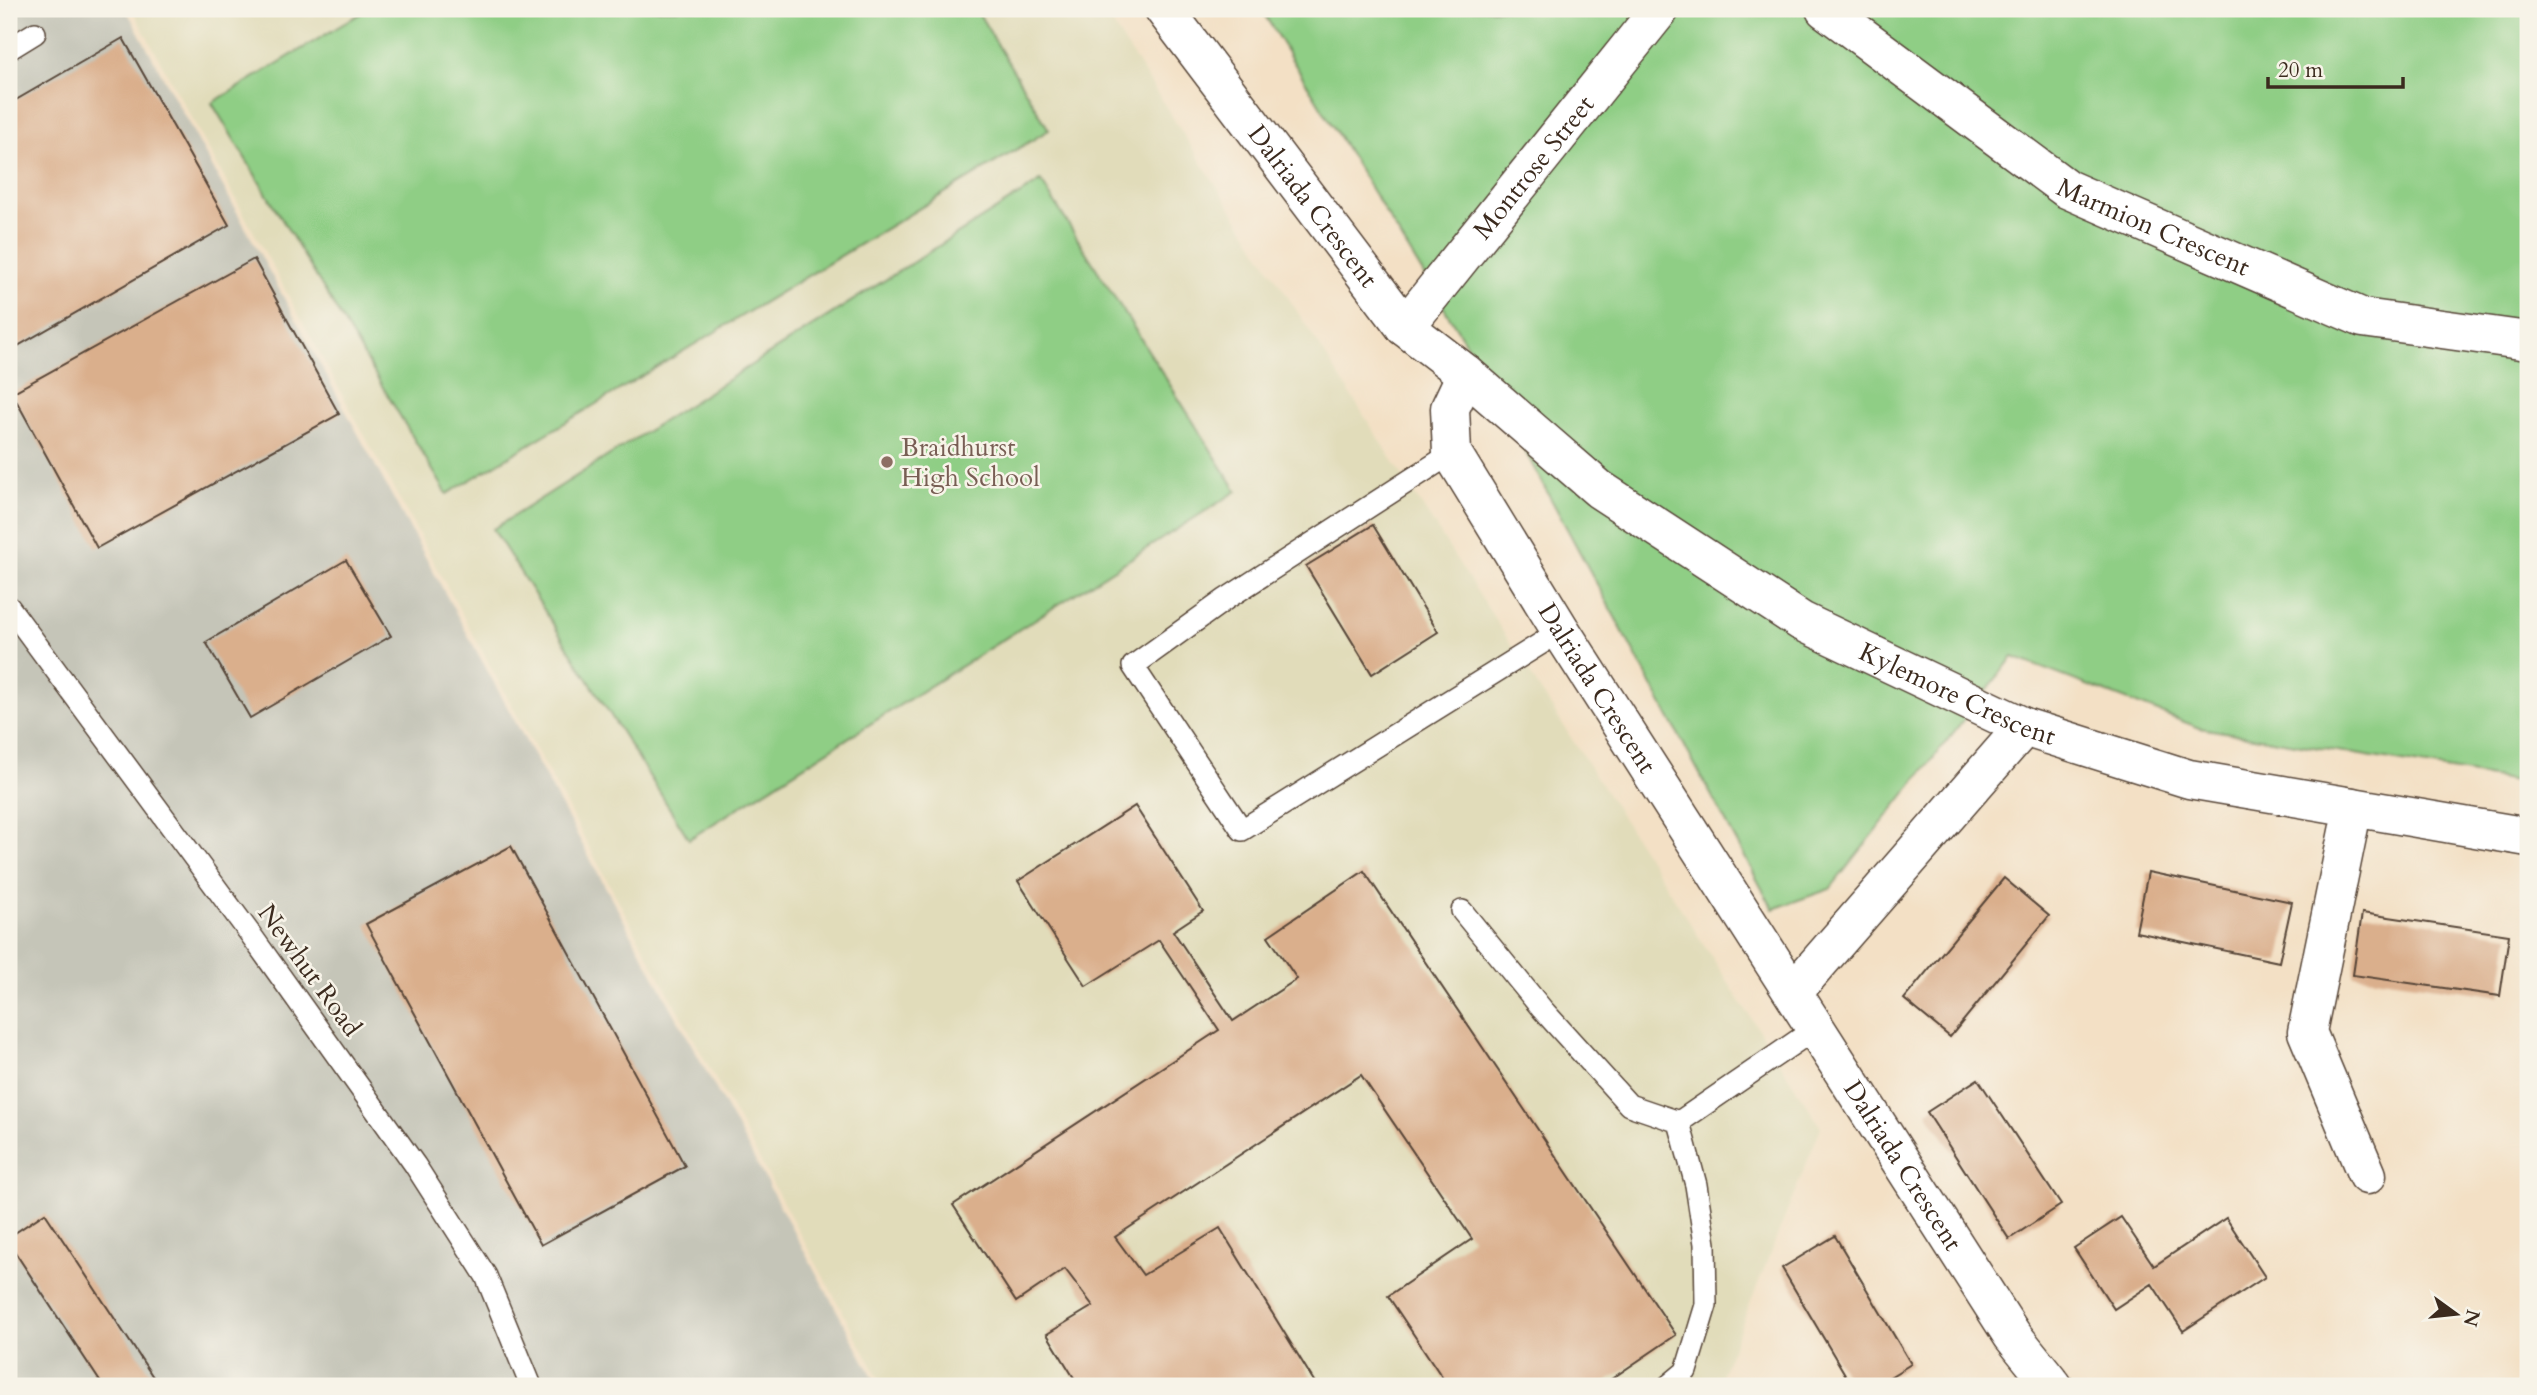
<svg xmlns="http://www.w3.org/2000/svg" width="2537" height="1395" viewBox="0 0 2537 1395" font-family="Cardo,serif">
<rect width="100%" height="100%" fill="#f7f3e8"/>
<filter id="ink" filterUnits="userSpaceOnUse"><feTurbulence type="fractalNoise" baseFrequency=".0143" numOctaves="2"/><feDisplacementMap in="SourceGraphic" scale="14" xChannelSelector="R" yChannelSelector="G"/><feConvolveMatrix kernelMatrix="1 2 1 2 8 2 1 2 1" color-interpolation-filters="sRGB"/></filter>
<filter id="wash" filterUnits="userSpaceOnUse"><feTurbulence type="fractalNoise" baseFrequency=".00686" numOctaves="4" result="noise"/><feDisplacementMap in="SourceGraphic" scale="28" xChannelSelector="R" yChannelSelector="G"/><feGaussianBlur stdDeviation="1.57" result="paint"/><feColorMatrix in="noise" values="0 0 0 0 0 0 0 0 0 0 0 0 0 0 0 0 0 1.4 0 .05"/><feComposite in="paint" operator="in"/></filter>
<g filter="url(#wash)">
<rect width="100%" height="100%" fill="#f3e0c5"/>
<path fill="#e1dcba" d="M132 9H1103L1821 1127 1717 1386H883Z"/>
<path fill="#c5c5b8" d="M9 9H126L878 1386H9Z"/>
<path fill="#8fce85" stroke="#657c52" stroke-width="2" d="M368 9H976L1049 130 447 494 212 103Z
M1261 9H2528V783L2200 728 2013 657 1830 889 1773 909 1474 357Z
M1041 181 1237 491 689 839 493 529Z"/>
<g id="blocks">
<path fill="#daaf8c" d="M123 38 229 225 9 351V104Z
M254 259 339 414 97 548 12 393Z
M1373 525 1438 632 1372 674 1306 566Z
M346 560 391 636 250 718 206 642Z
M1135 806 1203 911 1173 931 1233 1021 1297 979 1268 936 1364 871 1676 1335 1601 1386H1448L1388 1296 1472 1239 1361 1075 1115 1237 1143 1275 1220 1228 1317 1386H1079L1047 1334 1093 1306 1065 1269 1016 1302 953 1205 1219 1030 1159 940 1086 986 1018 881Z
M511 846 685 1166 541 1245 366 924Z
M2148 872 2292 902 2279 962 2136 932Z
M2004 878 2049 916 1950 1037 1904 999Z
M2362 913 2509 935 2500 996 2353 975Z
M1978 1079 2061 1205 2009 1239 1927 1112Z
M45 1213 159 1386H103L9 1243V1237Z
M2121 1217 2154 1266 2226 1218 2265 1277 2183 1331 2152 1284 2114 1309 2074 1248Z
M1835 1236 1911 1364 1875 1386H1852L1782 1268Z"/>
</g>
</g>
<g filter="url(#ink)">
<use href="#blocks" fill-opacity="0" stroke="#574537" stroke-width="2"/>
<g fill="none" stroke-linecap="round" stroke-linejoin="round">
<defs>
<path id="service" d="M9 49 35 33
M1452 453 1226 599 1133 666 1242 830 1561 631
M9 607 251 935 415 1165 486 1276 531 1386
M1462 911 1542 1009 1629 1105 1679 1122 1816 1028
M1668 1386 1686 1371 1706 1305 1705 1244 1696 1185 1679 1122"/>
<g id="minor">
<path id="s1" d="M1164 9 1405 327 1466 374 1599 489 1801 621 2024 727 2189 779 2528 837"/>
<path id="s2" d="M1825 9 2067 189 2363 318 2528 341"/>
<path id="s3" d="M1405 327 1660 9"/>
<path id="s4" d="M1466 374 1450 408 1452 453 1561 631 2012 1335 2053 1386"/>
<path d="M2353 807 2307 1032 2367 1175"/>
<path d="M1793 992 2024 727"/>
</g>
</defs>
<use href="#service" stroke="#574537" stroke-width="24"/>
<use href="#minor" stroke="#574537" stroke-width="41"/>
<use href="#service" stroke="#fff" stroke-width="21"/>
<use href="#minor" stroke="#fff" stroke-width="38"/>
</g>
</g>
<circle fill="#8d6e63" stroke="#f7f3e8" stroke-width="2.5" cx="887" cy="462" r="7"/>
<g text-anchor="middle" stroke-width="5" stroke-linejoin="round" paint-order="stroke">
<g font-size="26" fill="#3b2a1e" stroke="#f7f3e8">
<text dy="9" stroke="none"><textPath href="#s3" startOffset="205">Montrose Street</textPath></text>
<text dy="9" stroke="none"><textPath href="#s1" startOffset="247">Dalriada Crescent</textPath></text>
<text dy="9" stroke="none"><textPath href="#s2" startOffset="396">Marmion Crescent</textPath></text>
<text dy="9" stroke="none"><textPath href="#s4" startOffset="359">Dalriada Crescent</textPath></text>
<text dy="9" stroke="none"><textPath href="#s1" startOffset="1066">Kylemore Crescent</textPath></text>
<text transform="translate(310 970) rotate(54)" y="9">Newhut Road</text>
<text dy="9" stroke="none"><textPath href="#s4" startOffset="926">Dalriada Crescent</textPath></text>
</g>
<g font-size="26" fill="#785e54" stroke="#f7f3e8" text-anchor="start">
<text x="901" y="456">Braidhurst<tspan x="901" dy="30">High School</tspan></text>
</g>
</g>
<rect width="2537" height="1395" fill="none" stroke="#f7f3e8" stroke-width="35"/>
<g transform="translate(2456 1314) rotate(105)" stroke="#f7f3e8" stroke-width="5" paint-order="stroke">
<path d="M0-5L12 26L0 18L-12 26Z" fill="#3b2a1e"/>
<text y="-10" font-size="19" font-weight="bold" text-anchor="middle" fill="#3b2a1e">N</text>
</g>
<path d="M2268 77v10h135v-10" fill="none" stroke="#3b2a1e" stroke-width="3.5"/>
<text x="2278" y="77" font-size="21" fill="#3b2a1e" stroke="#f7f3e8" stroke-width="5" paint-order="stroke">20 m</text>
</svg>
